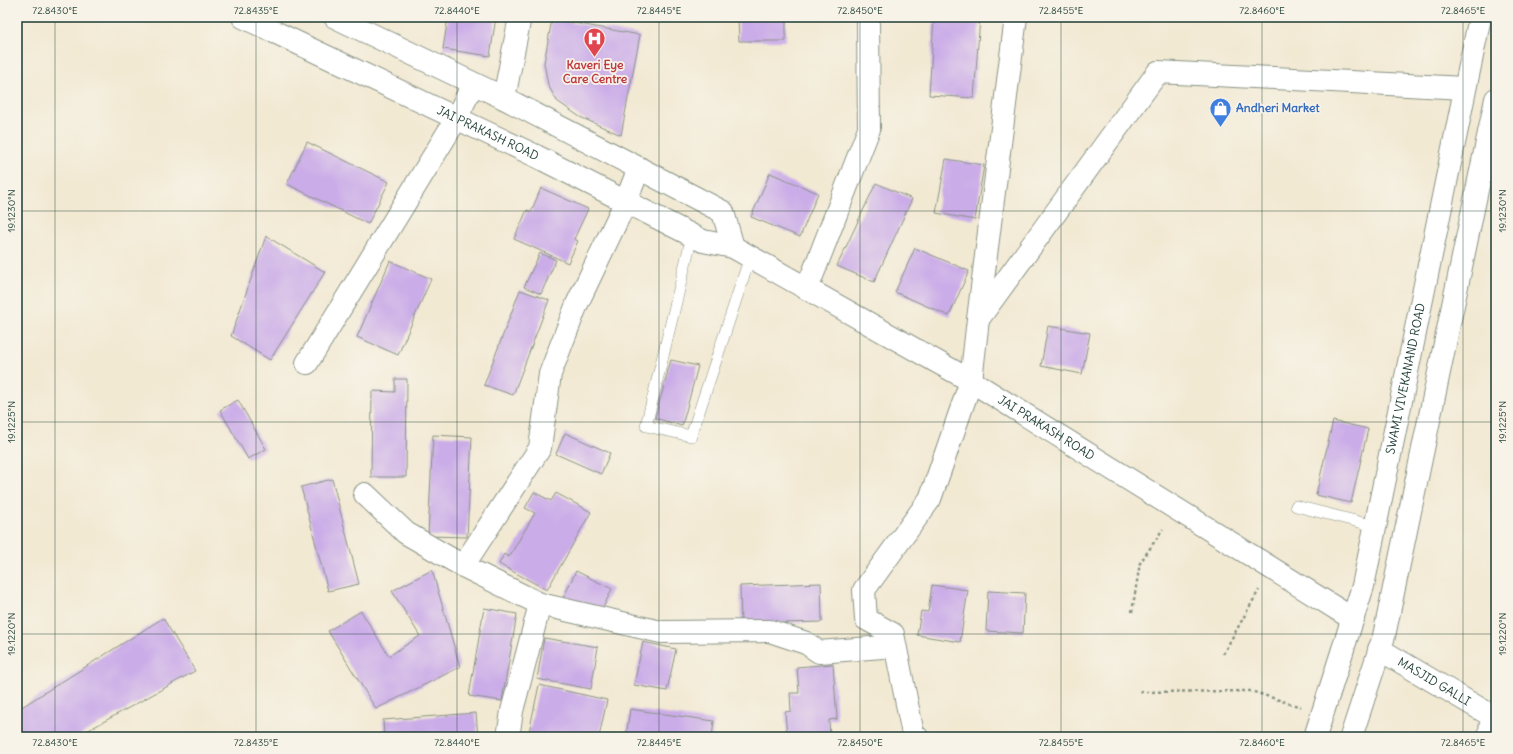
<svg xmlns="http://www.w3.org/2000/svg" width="1513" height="754" viewBox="0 0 1513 754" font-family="Delius,sans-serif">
<rect width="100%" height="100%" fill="#f7f3e8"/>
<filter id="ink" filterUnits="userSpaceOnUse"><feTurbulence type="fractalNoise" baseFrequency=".025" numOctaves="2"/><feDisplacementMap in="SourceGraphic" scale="8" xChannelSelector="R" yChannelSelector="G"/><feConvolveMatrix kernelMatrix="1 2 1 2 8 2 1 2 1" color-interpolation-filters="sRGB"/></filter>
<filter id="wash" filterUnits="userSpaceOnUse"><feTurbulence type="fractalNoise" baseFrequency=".012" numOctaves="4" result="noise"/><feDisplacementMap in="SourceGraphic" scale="16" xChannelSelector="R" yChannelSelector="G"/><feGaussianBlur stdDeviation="0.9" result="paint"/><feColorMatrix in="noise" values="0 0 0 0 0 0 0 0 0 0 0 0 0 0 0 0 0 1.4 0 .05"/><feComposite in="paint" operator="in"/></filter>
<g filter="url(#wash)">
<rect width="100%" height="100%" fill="#f2e9d3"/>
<g id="blocks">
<path fill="#caace8" d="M448 17H496L490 56 443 49Z
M738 17H786V41H739Z
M934 17H980L974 98 929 95Z
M552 19 640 35 621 135 580 117 557 101 548 85 544 63Z
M307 142 389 182 368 224 287 184Z
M946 159 984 165 975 220 936 213Z
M770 173 818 193 800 237 751 217Z
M876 183 912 199 874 282 837 266Z
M541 188 588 209 574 239 578 241 568 263 514 239 527 210 531 212Z
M266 236 325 272 270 360 231 336Z
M915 248 969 271 949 316 895 292Z
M540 253 556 260 541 294 524 287Z
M390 261 431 279 398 355 357 337Z
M520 290 549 300 513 395 484 385Z
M1048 326 1090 333 1082 374 1041 366Z
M671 360 698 366 682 426 655 418Z
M395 379H407L406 477H371L372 391 395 392Z
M238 400 266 449 248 459 220 410Z
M1333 421 1368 429 1351 503 1316 495Z
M565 433 610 453 601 474 556 454Z
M433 435 472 437 467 537 428 536Z
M332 479 359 584 328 591 301 487Z
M534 492 551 501 556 493 591 512 547 590 499 564 504 554 509 557 535 513 525 508Z
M432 570 460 667 376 709 328 631 361 611 389 656 420 636 392 591Z
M576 571 612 589 599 616 563 598Z
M821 583 822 622 741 624 740 586Z
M932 585 968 590 960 642 917 635 921 611 928 612Z
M988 591 1025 593 1023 633 986 631Z
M484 608 517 614 502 701 469 696Z
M163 618 195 671 76 737H17V710Z
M544 638 598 647 591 689 537 679Z
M643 642 676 649 667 691 634 685Z
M833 664 837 719 829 720 830 737H787L785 712 791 711 790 693H799L797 667Z
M539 685 607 700 599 737H528Z
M630 709 714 721 712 737H626Z
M476 713 478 737H384L383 720Z"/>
</g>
</g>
<g filter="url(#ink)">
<use href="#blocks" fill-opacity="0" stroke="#889384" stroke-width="1"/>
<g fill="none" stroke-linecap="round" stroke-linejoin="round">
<defs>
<path id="lane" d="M692 236 646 426 691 436 750 257
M1296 506 1375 526"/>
<g id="street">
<path d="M807 289 869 129 868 17"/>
<path d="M979 318 1158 72 1464 88"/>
<path d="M307 363 455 121 473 84"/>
<path d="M365 494 406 533 463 566 540 604 661 632 770 631 806 643 819 652 895 646"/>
<path d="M463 566 540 448 550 374 577 304 626 201 639 168"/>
<path id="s1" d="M1379 649 1492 716 1489 737"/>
<path d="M508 737 512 711 540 604"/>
<path d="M917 737 913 734 893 634 866 619 864 590 930 499 971 381 978 319 1016 17"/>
</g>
<g id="secondary">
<path id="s2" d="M243 17 536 156 703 241 733 247 971 381 1353 619"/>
<path d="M335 17 504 98 723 212 733 247"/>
<path d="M504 98 520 17"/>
</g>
<g id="primary">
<path id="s3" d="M1315 737 1363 586 1480 17"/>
<path d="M1351 737 1384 636 1496 99"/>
</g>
</defs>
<use href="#lane" stroke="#889384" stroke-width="12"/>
<use href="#street" stroke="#889384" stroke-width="24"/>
<use href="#secondary" stroke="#889384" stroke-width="24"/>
<use href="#primary" stroke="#889384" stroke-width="24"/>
<path stroke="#889384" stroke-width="2.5" stroke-dasharray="3 3" stroke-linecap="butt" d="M1132 612 1140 563 1163 529
M1223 654 1259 590
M1140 692 1251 691 1301 707"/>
<use href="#lane" stroke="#fff" stroke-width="11"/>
<use href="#street" stroke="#fff" stroke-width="22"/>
<use href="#secondary" stroke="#fff" stroke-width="22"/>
<use href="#primary" stroke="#fff" stroke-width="22"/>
</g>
</g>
<path fill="none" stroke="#1f3d34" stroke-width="1" stroke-opacity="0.45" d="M55 17V737M256 17V737M457 17V737M659 17V737M860 17V737M1061 17V737M1262 17V737M1463 17V737M17 211H1496M17 422H1496M17 634H1496"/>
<defs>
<symbol id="hospital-pin" viewBox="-11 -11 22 30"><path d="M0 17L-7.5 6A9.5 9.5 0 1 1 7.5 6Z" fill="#e0444e" stroke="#f7f3e8"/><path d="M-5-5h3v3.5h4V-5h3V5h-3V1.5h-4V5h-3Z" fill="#fff"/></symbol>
<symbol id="shop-pin" viewBox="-11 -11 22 30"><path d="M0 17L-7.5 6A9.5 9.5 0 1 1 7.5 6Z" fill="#3f7fe0" stroke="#f7f3e8"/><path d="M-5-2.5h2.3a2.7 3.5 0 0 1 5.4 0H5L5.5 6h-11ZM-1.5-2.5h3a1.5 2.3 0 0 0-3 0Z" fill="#fff"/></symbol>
</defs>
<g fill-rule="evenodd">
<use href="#hospital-pin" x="582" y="26" width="25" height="34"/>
<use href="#shop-pin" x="1208" y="96" width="25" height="34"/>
</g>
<g text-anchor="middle" stroke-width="3.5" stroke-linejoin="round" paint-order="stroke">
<g font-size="12" font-weight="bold" fill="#be3a42" stroke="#f7f3e8">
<text x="595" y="69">Kaveri Eye<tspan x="595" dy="14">Care Centre</tspan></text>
</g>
<g font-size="12" font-weight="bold" fill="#366cbe" stroke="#f7f3e8" text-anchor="start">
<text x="1236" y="112">Andheri Market</text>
</g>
<g font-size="12" fill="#1f3d34" stroke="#f7f3e8">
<text dy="4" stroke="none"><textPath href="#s2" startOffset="271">JAI PRAKASH ROAD</textPath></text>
<text dy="4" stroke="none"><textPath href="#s3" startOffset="370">SWAMI VIVEKANAND ROAD</textPath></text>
<text dy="4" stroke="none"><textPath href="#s2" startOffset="904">JAI PRAKASH ROAD</textPath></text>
<text dy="4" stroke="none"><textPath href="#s1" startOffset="64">MASJID GALLI</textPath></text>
</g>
</g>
<rect width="1513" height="754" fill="none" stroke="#f7f3e8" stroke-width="44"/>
<rect x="22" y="22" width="1469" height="710" fill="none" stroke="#1f3d34" stroke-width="1.5"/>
<g font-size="10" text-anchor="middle" fill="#1f3d34">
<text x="55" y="14">72.8430°E</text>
<text x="256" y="14">72.8435°E</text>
<text x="457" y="14">72.8440°E</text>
<text x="659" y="14">72.8445°E</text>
<text x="860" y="14">72.8450°E</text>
<text x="1061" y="14">72.8455°E</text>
<text x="1262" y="14">72.8460°E</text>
<text x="1463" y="14">72.8465°E</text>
<text transform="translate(11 211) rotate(-90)" y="4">19.1230°N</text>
<text transform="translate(1502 211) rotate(-90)" y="4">19.1230°N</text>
<text transform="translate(11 422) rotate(-90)" y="4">19.1225°N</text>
<text transform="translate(1502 422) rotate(-90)" y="4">19.1225°N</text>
<text transform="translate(11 634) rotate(-90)" y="4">19.1220°N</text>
<text transform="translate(1502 634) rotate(-90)" y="4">19.1220°N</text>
<text x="55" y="746">72.8430°E</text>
<text x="256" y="746">72.8435°E</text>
<text x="457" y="746">72.8440°E</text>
<text x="659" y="746">72.8445°E</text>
<text x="860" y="746">72.8450°E</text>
<text x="1061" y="746">72.8455°E</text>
<text x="1262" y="746">72.8460°E</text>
<text x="1463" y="746">72.8465°E</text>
</g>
</svg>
